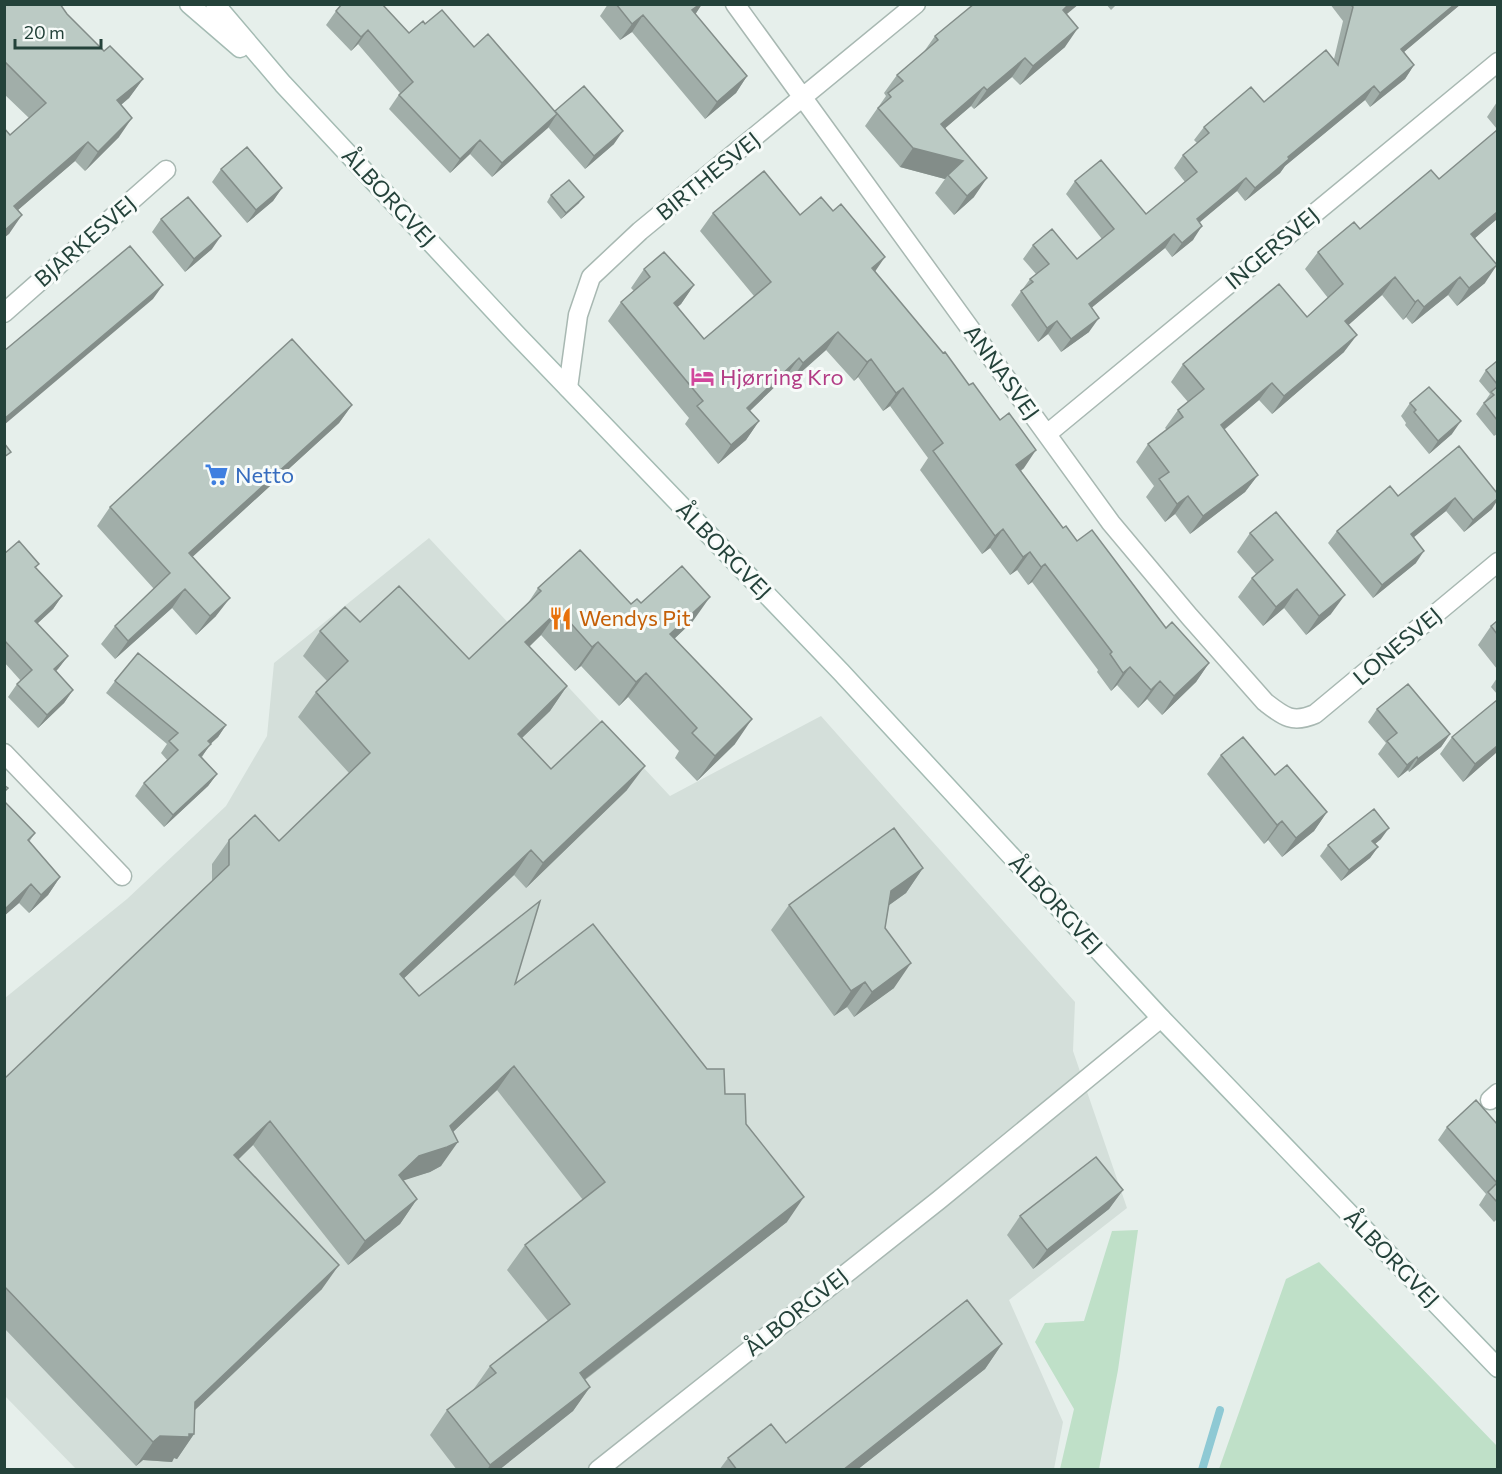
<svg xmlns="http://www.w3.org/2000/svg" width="1502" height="1474" viewBox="0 0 1502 1474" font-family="Commissioner,sans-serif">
<rect width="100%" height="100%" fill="#e6efeb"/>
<path fill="#d4dfda" d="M429 538 670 796 821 716 1075 1002 1073 1051 1127 1208 1009 1300 1063 1422 1054 1469H76L5 1396V998L127 899 226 806 267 736 274 663Z"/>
<path fill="#bfe0c8" d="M1138 1230 1118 1370 1099 1469H1060L1074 1409 1035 1342 1045 1323 1084 1321 1112 1231Z
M1319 1262 1497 1446V1469H1219L1286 1279Z"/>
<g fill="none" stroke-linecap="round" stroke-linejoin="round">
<path stroke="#8ec9d4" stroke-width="8" d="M1202 1470 1220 1410"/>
<defs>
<path id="street" d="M735 4 1111 523 1189 616 1265 702C1283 716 1292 724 1315 714L1498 562
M4 313 166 170
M568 388 578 315 591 277 640 231 916 4
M1047 434 1498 62
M4 753 122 876
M1490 1100 1498 1093
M598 1470 939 1200 1161 1018"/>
<path id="secondary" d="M189 4 240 48
M215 4 283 84 516 334 841 672 1161 1018 1498 1368"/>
</defs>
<use href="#street" stroke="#a8b8b2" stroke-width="21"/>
<use href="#secondary" stroke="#a4bbb3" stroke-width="21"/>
<use href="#street" stroke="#fff" stroke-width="18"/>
<use href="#secondary" stroke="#fff" stroke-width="18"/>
</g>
<path fill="#a1aea9" d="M4 4 67 14 104 51 143 79 129 98 121 105 119 137 85 171 75 161 18 210 9 234 10 135 29 118 4 94Z
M608 4H702L695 14 747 76 736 93 705 119 632 32 620 40 600 16Z
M1106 4H1117L1111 10Z
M1330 4H1461L1404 52 1414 65 1405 79 1370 107 1365 100 1285 166 1280 173 1245 201 1237 191 1199 222 1193 240 1172 257 1165 248 1091 308 1089 332 1061 352 1048 334 1038 342 1011 305 1030 279 1036 274 1023 259 1033 245 1077 259 1102 239 1066 194 1075 181 1146 214 1185 182 1174 168 1183 155 1197 143 1194 140 1204 127 1264 102 1334 59 1343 21Z
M336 11 409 33 425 24 474 47 555 111 614 144 585 169 548 127 492 177 470 154 450 173 389 109 400 93 358 44 351 51 326 25Z
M1067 15 1065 47 1020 85 1012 77 974 109 971 106 945 128 974 197 954 215 935 193 945 179 900 167 865 126 886 96 884 93 897 75 923 53 935 36Z
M1497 102V219L1475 238 1485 283 1457 306 1448 295 1412 324 1406 317 1403 320 1382 295 1348 325 1344 352 1272 414 1259 400 1224 430 1258 475 1245 492 1190 534 1175 514 1165 522 1146 497 1154 486 1136 462 1148 444 1167 430 1165 428 1178 410 1188 402 1171 382 1183 364 1307 317 1328 298 1305 269 1318 252 1360 229 1439 179 1494 133 1497 129 1487 117Z
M221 169 282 188 273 201 247 223 212 182Z
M551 195 579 203 561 219 547 202Z
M713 213 800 215 875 272 1024 468 1021 471 1063 528 1166 628 1209 663 1196 682 1162 715 1147 699 1138 708 1117 685 1111 691 1097 672 1098 670 1032 582 1028 585 1017 570 1010 575 990 548 982 554 920 470 928 458 890 406 883 411 858 377 854 381 826 350 790 382 786 376 750 411 759 421 746 440 718 464 685 424 689 418 608 321 621 302 634 291 631 288 644 269 694 285 681 304 677 307 704 339 754 296 700 231Z
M161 219 212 249 185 272 152 232Z
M1497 361V434L1494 436 1476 414 1490 394 1479 381 1486 370Z
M1410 403 1452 434 1429 454 1405 425 1406 423 1401 416Z
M352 405 339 423 192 557 216 616 196 635 172 608 115 659 101 644 115 626 154 589 97 526 110 507Z
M1459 446 1492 509 1464 532 1446 511 1413 537 1416 563 1373 598 1328 543 1337 531 1398 496Z
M1250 533 1331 614 1306 635 1284 608 1263 626 1238 597 1252 578 1256 574 1237 552Z
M4 554 39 564 36 568 62 596 53 609 37 624 68 656 56 671 73 690 64 703 38 728 8 697 17 684 21 681 4 662Z
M538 588 631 604 641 603 693 621 674 639 735 744 697 781 675 758 679 751 628 697 619 706 581 666 575 671 541 635 529 647 567 686 550 711 522 738 551 769 627 790 526 888 514 875 404 978 419 996 515 984 725 1094 746 1124 787 1222 585 1380 590 1387 573 1411 499 1470H457L430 1435 447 1410 473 1390 490 1366 548 1321 507 1270 525 1245 583 1200 497 1090 453 1132 441 1166 430 1172 402 1180 417 1199 400 1224 348 1265 253 1145 238 1160 322 1289 195 1410 194 1434 177 1459 174 1458 172 1462 143 1460 136 1466 4 1328V1079L212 881V864L229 840 279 841 349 773 298 717 316 692 327 681 303 656 320 631 360 622 469 659 528 603Z
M1497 621V669L1478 645 1491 626Z
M1497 678V694L1491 687Z
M115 681 226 725 218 737 210 744 202 757 217 774 208 786 164 827 135 796 144 783 168 761 161 753 167 744 106 693Z
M1377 709 1450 734 1441 747 1409 772 1408 770 1398 778 1378 754 1386 743 1368 722Z
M1452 737 1497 752 1463 782 1440 754Z
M1221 755 1275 775 1327 812 1314 831 1282 857 1268 840 1264 844 1207 774Z
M4 801 35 833 29 842 60 877 48 895 29 913 19 903 4 916Z
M1381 839 1375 844 1378 847 1370 858 1341 881 1320 856 1328 845Z
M923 868 906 893 889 905 885 928 894 988 854 1017 847 1007 834 1016 771 930 789 905Z
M1497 1124V1219L1494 1222 1479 1205 1486 1194 1438 1140 1447 1127Z
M1123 1190 1109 1209 1033 1269 1007 1235 1020 1216Z
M1002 1344 985 1369 857 1470H719L728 1458 786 1443Z"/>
<path fill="#838d89" d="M700 4H702L693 18 692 10Z
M1069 4H1079L1050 28 1063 10Z
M1455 4H1461L1392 62 1401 49Z
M643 15 632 32 620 40 632 24Z
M1078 28 1065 47 1020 85 1033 66Z
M368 30 358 44 351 51 361 37Z
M1025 58 1012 77 974 109 987 90Z
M1414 65 1405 79 1370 107 1380 93Z
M747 76 736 93 705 119 717 102Z
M143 79 129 98 104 119 117 100Z
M1374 86 1365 100 1285 166 1280 173 1245 201 1255 188 1288 157Z
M984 87 971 106 928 143 941 124Z
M557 114 548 128 492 177 502 163Z
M132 118 119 137 85 171 98 152Z
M623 131 614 144 585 169 594 156Z
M480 140 470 154 450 173 460 159Z
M88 142 75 161 4 222 14 206Z
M913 148 963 161 948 175 945 179 900 167Z
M987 178 974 197 954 215 967 196Z
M1246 178 1237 191 1187 233 1197 219Z
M282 188 273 201 247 223 256 210Z
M584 197 579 203 561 219 566 213Z
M1497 212V219L1459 252 1471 234Z
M22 215 9 234 4 238V231Z
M1202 226 1193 240 1172 257 1182 243Z
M1174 234 1165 248 1079 318 1089 304Z
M221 236 212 249 185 272 194 259Z
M885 257 872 276V268Z
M1497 265 1485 283 1457 306 1469 288Z
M1395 277 1382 295 1333 339 1345 321Z
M1460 277 1448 295 1412 324 1424 307Z
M163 285 153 299 4 425V419Z
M694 285 681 304 661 322 674 303Z
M1418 300 1406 317 1403 320 1415 302Z
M1099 318 1089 332 1061 352 1071 339Z
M1057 321 1048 334 1038 342 1047 328Z
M838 332 826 350 790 382 803 363Z
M1357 335 1344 352 1272 414 1284 396Z
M799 358 786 376 734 426 747 408Z
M871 359 858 377 854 381 867 362Z
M1272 383 1259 400 1208 443 1221 425Z
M903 388 890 406 883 411 896 393Z
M352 405 339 423 176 572 189 553Z
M759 421 746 440 718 464 731 445Z
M1461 421 1452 434 1429 454 1438 441Z
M1036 450 1024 468 1003 483 1016 465Z
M1258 475 1245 492 1190 534 1203 516Z
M1188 496 1175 514 1165 522 1177 504Z
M1455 498 1446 511 1402 547 1411 534Z
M1497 499V501L1492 509 1464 532 1473 520Z
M1003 529 990 548 982 554 995 536Z
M1424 551 1416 563 1373 598 1382 585Z
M1030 552 1017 570 1010 575 1023 557Z
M1045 564 1032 582 1028 585 1041 567Z
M185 589 172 608 115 659 128 641Z
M1297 589 1284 608 1263 626 1276 607Z
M1345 595 1331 614 1306 635 1319 616Z
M62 596 53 609 26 634 35 621Z
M710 597 693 621 653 659 670 634Z
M230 598 216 616 196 635 210 616Z
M559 610 541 635 508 667 525 642Z
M598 642 581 666 575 671 592 647Z
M68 656 58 669 45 682 54 669Z
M1209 663 1196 682 1162 715 1174 696Z
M1130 667 1117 685 1111 691 1123 673Z
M646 673 628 697 619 706 636 682Z
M1160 681 1147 699 1138 708 1151 690Z
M567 686 550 711 501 758 518 734Z
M73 690 64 703 38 728 47 715Z
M752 719 735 744 697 781 715 756Z
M226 725 218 737 200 754 208 741Z
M1450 734 1441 747 1409 772 1418 759Z
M211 744 202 756 191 767 199 755Z
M1497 746V752L1463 782 1475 764Z
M1417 757 1408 770 1398 778 1407 765Z
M645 766 627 790 526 888 543 863Z
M217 774 208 786 164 827 173 815Z
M1327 812 1314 831 1282 857 1296 838Z
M1282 821 1268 840 1264 844 1277 825Z
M1389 828 1381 839 1365 852 1372 841Z
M1378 847 1370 858 1341 881 1349 870Z
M531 850 514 875 383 998 400 974Z
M923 868 906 893 874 916 891 891Z
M60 877 48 895 29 913 41 895Z
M31 884 19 903 4 916V910Z
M911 963 894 988 854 1017 872 992Z
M865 982 847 1007 834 1016 851 991Z
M514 1066 497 1090 433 1151 450 1126Z
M270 1121 253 1145 217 1180 234 1155Z
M458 1142 441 1166 430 1172 402 1181 399 1175 419 1156Z
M1123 1190 1109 1209 1033 1269 1047 1250Z
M804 1197 787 1222 562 1397 580 1373Z
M417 1199 400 1224 348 1265 365 1241Z
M339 1265 322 1289 178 1426 195 1402Z
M1002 1344 985 1369 857 1470H843Z
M590 1387 573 1411 499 1470H487L490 1465Z
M189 1434H194L177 1459 174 1458 172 1462 143 1460 136 1466 153 1442 160 1436Z"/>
<path fill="#bbcac4" stroke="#838d89" stroke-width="1.5" d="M4 4H60L67 14 104 51 110 46 143 79 117 100 132 118 98 152 88 142 14 206 22 215 4 231V128L10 135 46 103 6 63 4 64Z
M342 4H382L409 33 423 21 425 24 442 10 474 47 488 34 557 114 502 163 480 140 460 159 399 95 413 82 368 30 361 37 336 11Z
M616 4H700L692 10 747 76 717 102 643 15 632 24Z
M974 4H1069L1063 10 1078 28 1033 66 1025 58 987 90 984 87 941 124 987 178 967 196 948 175 963 161 913 148 878 108 891 97 888 93 903 81 897 75 938 40 935 36Z
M1350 4H1455L1401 49 1414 65 1380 93 1374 86 1288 157 1289 159 1255 188 1246 178 1197 219 1202 226 1182 243 1174 234 1089 304 1099 318 1071 339 1057 321 1047 328 1021 291 1033 282 1030 279 1049 264 1033 245 1052 229 1077 259 1114 229 1075 181 1101 160 1146 214 1197 172 1183 155 1209 133 1204 127 1251 87 1264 102 1326 50 1338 65 1353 7Z
M584 86 623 131 594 156 555 111Z
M1497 130V212L1471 234 1497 265 1469 288 1460 277 1424 307 1418 300 1415 302 1395 277 1345 321 1357 335 1284 396 1272 383 1221 425 1258 475 1203 516 1188 496 1177 504 1159 479 1169 472 1148 444 1183 417 1178 410 1204 389 1183 364 1279 284 1307 317 1343 284 1318 252 1354 222 1360 229 1431 170 1439 179Z
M247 147 282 188 256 210 221 169Z
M764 171 800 215 821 197 833 211 841 204 885 257 872 268 943 353 945 352 969 385 973 383 1000 420 1009 413 1036 450 1016 465 1063 528 1066 526 1077 541 1092 530 1166 628 1172 622 1209 663 1174 696 1160 681 1151 690 1130 667 1123 673 1110 654 1112 652 1045 564 1041 567 1030 552 1023 557 1003 529 995 536 933 451 943 443 903 388 896 393 871 359 867 362 838 332 803 363 799 358 747 408 759 421 731 445 697 406 703 401 621 302 650 277 644 269 664 252 694 285 674 303 704 339 771 282 713 213Z
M569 180 584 197 566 213 551 195Z
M188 197 221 236 194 259 161 219Z
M130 246 163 285 4 419V351Z
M292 339 352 405 189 553 230 598 210 616 185 589 128 641 115 626 170 573 110 507Z
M1497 361V384L1486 370Z
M1429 387 1461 421 1438 441 1414 412 1416 410 1410 403Z
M1497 387V420L1484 403 1494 395 1491 392Z
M4 443 11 452 4 457Z
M1459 446 1497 493V499L1473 520 1455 498 1411 534 1424 551 1382 585 1337 531 1390 486 1398 496Z
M1276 512 1345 595 1319 616 1297 589 1276 607 1252 578 1273 560 1250 533Z
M19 541 39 564 35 567 62 596 35 621 68 656 54 669 73 690 47 715 17 684 32 670 4 640V554Z
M580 550 631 604 637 599 641 603 682 566 710 597 670 634 752 719 715 756 692 733 697 728 646 673 636 682 598 642 592 647 559 610 525 642 567 686 518 734 551 769 602 721 645 766 543 863 531 850 400 974 419 996 540 901 515 984 593 924 707 1069H724L725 1094H745L746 1124 804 1197 580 1373 590 1387 490 1465 447 1410 496 1373 490 1366 570 1304 525 1245 605 1182 514 1066 450 1126 458 1142 447 1147 419 1156 399 1175 417 1199 365 1241 270 1121 234 1155 339 1265 195 1402 194 1434H189V1437L160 1436 153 1442 4 1286V1079L229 865V840L255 815 279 841 370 753 316 692 348 661 320 631 345 607 360 622 399 586 469 659 541 591 538 588Z
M1497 621V634L1491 626Z
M138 653 226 725 208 741 211 744 199 755 217 774 173 815 144 783 178 750 169 741 178 733 115 681Z
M1408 684 1450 734 1418 759 1417 757 1407 765 1387 741 1397 733 1377 709Z
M1497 700V746L1475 764 1452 737Z
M1243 737 1275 775 1287 765 1327 812 1296 838 1282 821 1277 825 1221 755Z
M4 785 8 788 4 792Z
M4 801 35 833 28 840 60 877 41 895 31 884 4 910Z
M1374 809 1389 828 1372 841 1378 847 1349 870 1328 845Z
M894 828 923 868 891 891 885 928 911 963 872 992 865 982 851 991 789 905Z
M1476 1100 1497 1124V1202L1488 1192 1497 1183 1447 1127Z
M1096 1157 1123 1190 1047 1250 1020 1216Z
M967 1300 1002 1344 843 1470H737L728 1458 771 1424 786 1443Z"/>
<defs>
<symbol id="hotel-bare" viewBox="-9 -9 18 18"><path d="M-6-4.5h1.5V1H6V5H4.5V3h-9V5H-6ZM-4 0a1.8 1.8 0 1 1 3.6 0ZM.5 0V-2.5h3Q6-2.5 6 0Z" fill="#d1479c" stroke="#f7fbf9" stroke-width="2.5" paint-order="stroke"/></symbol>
<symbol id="supermarket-bare" viewBox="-9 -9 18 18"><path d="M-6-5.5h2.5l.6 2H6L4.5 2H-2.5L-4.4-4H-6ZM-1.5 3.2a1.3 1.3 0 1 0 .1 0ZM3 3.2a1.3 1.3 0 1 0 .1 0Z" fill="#3f7fe0" stroke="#f7fbf9" stroke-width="2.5" paint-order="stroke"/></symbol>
<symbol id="restaurant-bare" viewBox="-9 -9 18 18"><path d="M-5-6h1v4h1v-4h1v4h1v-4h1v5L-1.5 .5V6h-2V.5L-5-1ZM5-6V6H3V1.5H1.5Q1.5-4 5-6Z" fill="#e8710a" stroke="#f7fbf9" stroke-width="2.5" paint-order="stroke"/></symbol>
</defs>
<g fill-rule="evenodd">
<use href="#hotel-bare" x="686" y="360" width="33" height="33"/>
<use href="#supermarket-bare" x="200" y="458" width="33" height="33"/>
<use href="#restaurant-bare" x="544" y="602" width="33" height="33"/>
</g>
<g text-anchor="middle" stroke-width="6" stroke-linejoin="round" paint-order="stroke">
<g font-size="22" fill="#24423a" stroke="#f7fbf9">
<text transform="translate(708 176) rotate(-39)" y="8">BIRTHESVEJ</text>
<text transform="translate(389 197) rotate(47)" y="8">ÅLBORGVEJ</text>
<text transform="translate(85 241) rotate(-41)" y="8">BJARKESVEJ</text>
<text transform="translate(1272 248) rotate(-40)" y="8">INGERSVEJ</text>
<text transform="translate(1002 372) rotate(54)" y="8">ANNASVEJ</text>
<text transform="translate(724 550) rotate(46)" y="8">ÅLBORGVEJ</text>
<text transform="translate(1397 646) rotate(-40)" y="8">LONESVEJ</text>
<text transform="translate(1056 904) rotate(47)" y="8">ÅLBORGVEJ</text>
<text transform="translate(1392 1258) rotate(46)" y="8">ÅLBORGVEJ</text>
<text transform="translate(796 1312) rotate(-39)" y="8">ÅLBORGVEJ</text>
</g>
<g font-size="22" fill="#b23c85" stroke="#f7fbf9" text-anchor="start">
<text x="720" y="385">Hjørring Kro</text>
</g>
<g font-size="22" fill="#366cbe" stroke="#f7fbf9" text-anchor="start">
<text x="235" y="483">Netto</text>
</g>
<g font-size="22" fill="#c56008" stroke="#f7fbf9" text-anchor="start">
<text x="579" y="626">Wendys Pit</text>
</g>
</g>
<rect width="1502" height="1474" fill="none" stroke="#24423a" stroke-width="12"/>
<path d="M15 39v9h86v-9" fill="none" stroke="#24423a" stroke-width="3"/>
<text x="24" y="39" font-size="18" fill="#24423a" stroke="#f7fbf9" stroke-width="4.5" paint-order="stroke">20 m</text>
</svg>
